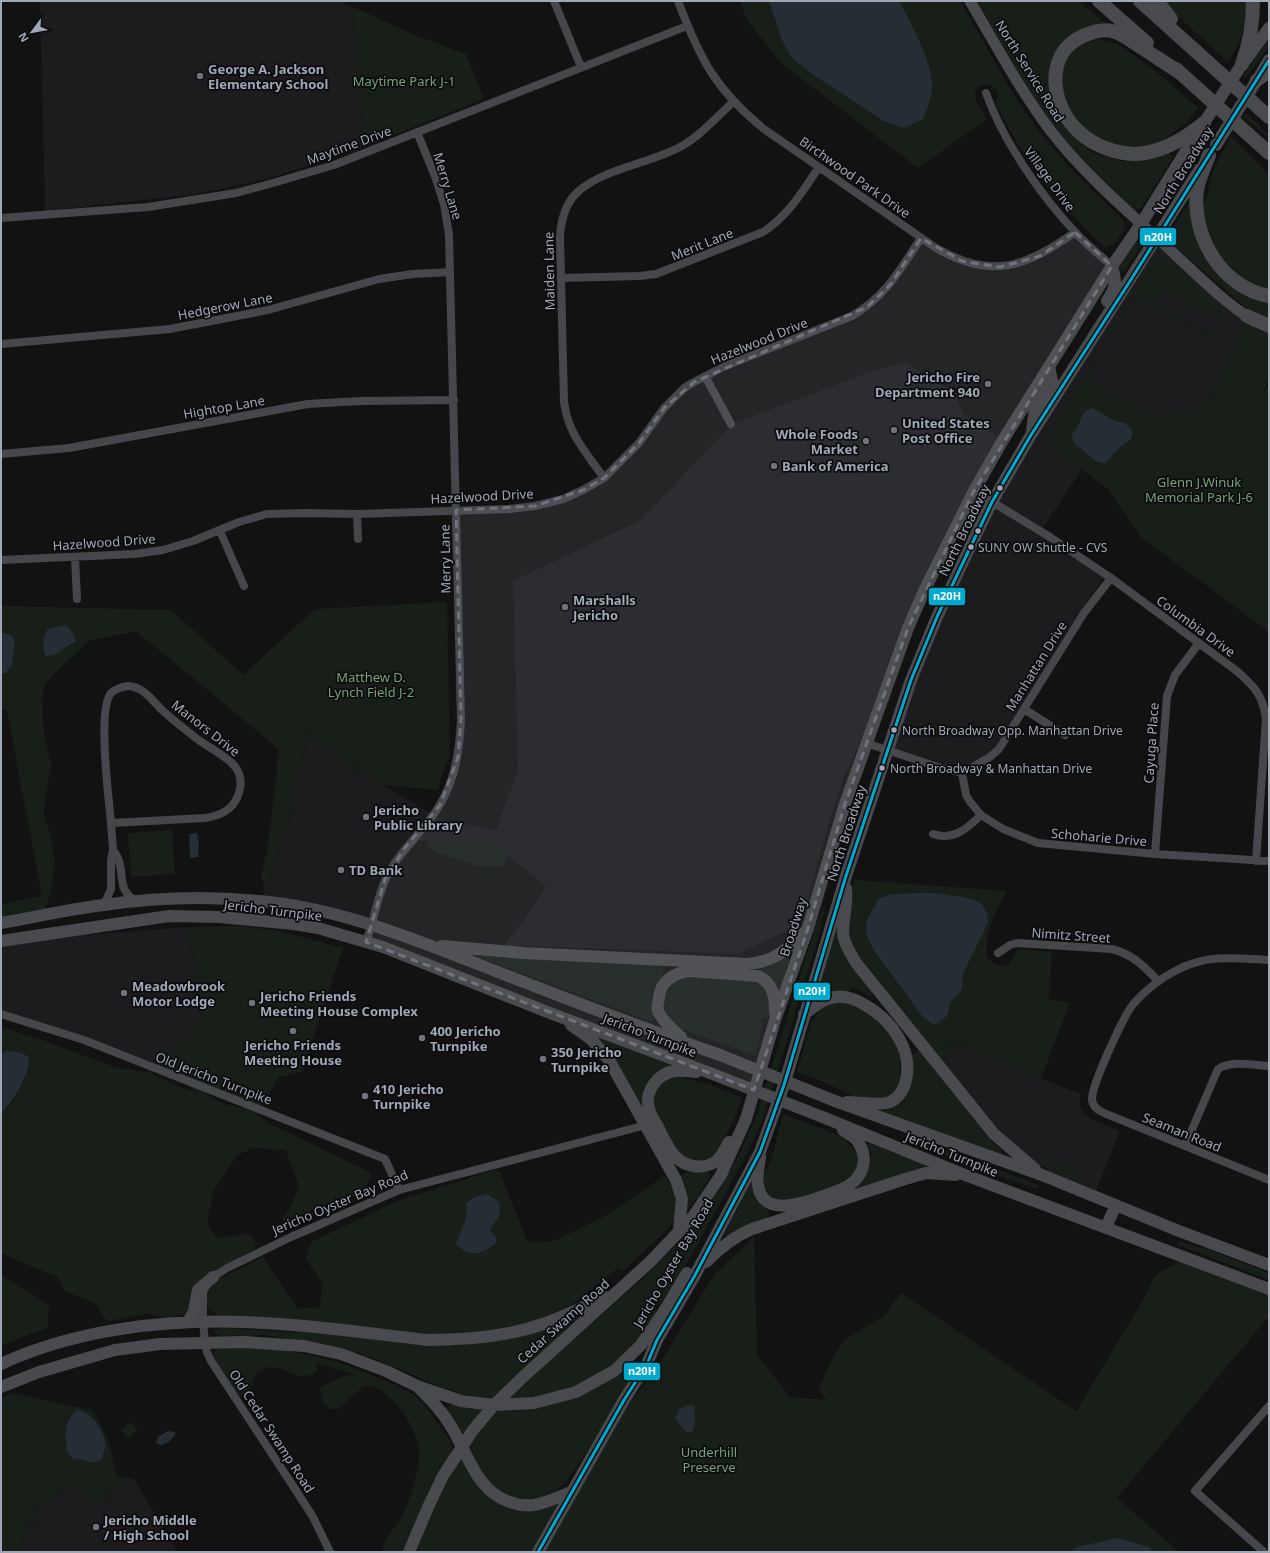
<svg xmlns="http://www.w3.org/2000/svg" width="1270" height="1553" viewBox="0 0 1270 1553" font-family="'Noto Sans',sans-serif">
<rect width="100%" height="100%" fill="#121212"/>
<path fill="#1c1c1e" d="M40 1H339L351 6 364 147 315 164 265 179 197 194 45 211Z
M1157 246 1247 322 1202 408 1164 419 1108 489 1082 469 1039 534 1104 577 1068 630 998 744 988 754 972 764 961 767 948 765 894 749 911 697 927 651 995 509 1037 438Z
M905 363 954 392 963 414 1003 440 974 491 887 687 844 776 824 839 802 924 737 954 504 945 515 932 546 886 500 850 419 840 405 854 387 880 377 919 263 898 264 885 270 881 289 819 308 734 319 744 383 785 443 820 496 830 518 770 513 581 641 520 732 424 878 369Z
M188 927 202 1013 191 1033 169 1055 162 1070 1 1013V943L26 939Z
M951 1043 1081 1094 1080 1107 1084 1114 1091 1119 1120 1131 1096 1191 1034 1162 1019 1152 941 1069Z
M134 1479 178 1552H25L23 1541 42 1504 65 1490 79 1488 91 1507Z"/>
<path fill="#181f19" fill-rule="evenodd" d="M740 1H960C987 46 1010 95 1043 136 1067 167 1097 194 1125 222L1124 230 1114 245 1108 246 1105 248 1055 198 1024 155 998 109 995 103C1007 83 974 77 975 96 976 104 983 113 987 119L918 168 781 63 747 20Z
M977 1H1079L1107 25 1083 30 1062 42 1050 64 1049 87 1058 115 1079 142 1095 154 1124 162 1157 158 1168 152 1173 157 1141 209 1139 208 1134 211 1077 155 1044 115Z
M1161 1H1248C1244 27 1243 40 1228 62Z
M351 6 412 34 466 54 484 99 364 147Z
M1096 38 1120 45 1159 74 1198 108 1186 123 1163 140 1164 143 1143 150 1114 149 1085 133 1066 109 1057 82 1063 64 1076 48Z
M1269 39V46L1246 78 1243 76Z
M1246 113 1269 135V138L1243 117Z
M1231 137 1269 175V294L1240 281 1216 256 1206 235 1202 201H1206L1214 168Z
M1189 202 1194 204 1229 285 1257 300 1269 301V321L1253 314 1170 242 1172 236 1169 234Z
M1137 241 1142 245 1124 272 1121 271 1119 267Z
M1162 258 1169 260 1224 309C1228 314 1226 317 1223 322L1160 291 1153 302 1217 337 1216 340 1134 297 1093 363 1099 367 1098 368 1089 362 1152 262 1153 263 1158 261V259Z
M1247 322 1269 334V376L1263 393 1269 385V632L1141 537 1108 489 1045 442 1086 374 1094 377 1092 383 1163 418 1184 411 1190 412 1202 408ZM1092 408 1120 423 1132 433 1128 442C1119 445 1112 456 1106 463L1096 462 1085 452 1075 446 1072 434C1075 431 1078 426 1080 422 1082 415 1084 410 1092 408Z
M447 602 450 754 437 790 383 785 319 744 308 734 289 819 270 881 264 885 261 877 269 840 279 749 136 631 89 641 52 676 44 686 42 702 44 735 51 766 46 792 44 814 51 837 55 860 51 890 45 910 1 918V904L42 896 7 711 1 708V674L6 673 12 665 15 641 11 635 1 633V606L171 610 243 675 315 609ZM45 633 75 641 65 649 44 645Z
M172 830 175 874 131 877 128 833Z
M431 840 456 844 486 843 508 851 504 866 481 867 436 852 425 844Z
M855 880 1007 891 996 911 988 932 986 956C993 964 996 967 1008 965L1017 951 1021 949 1052 952 1049 999 1070 1003 1041 1078 951 1043 943 1065 860 961C840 927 847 915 855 880Z
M823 908 825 909 820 932 762 1122 741 1165 678 1280 660 1303 653 1309 660 1312C650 1324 638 1344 627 1353 592 1383 556 1395 511 1400L510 1396 563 1348 646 1276 679 1242 704 1213 735 1163 755 1120 816 925Z
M838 924 873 992 871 996 852 988 848 993 822 997 817 995Z
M241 926 280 931 343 948 302 1072 279 1077 263 1105 260 1107 213 1094 207 1095C213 1098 219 1102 225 1104 244 1109 254 1107 268 1123L368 1171 371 1175 363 1193 281 1221 290 1208 299 1187 286 1150 253 1148 236 1156 213 1191 207 1225 218 1238C229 1237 240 1233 251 1235L256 1245 255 1249 214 1272 189 1314 166 1317 148 1314 107 1321 95 1303 65 1291 57 1277 1 1253V1114L12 1102 25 1079 18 1053 7 1050 1 1054V1027L37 1038 117 1068 149 1072 174 1085 199 1093 157 1066 153 1060 164 1057 181 1044 191 1033 202 1013 188 927Z
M788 953 791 955 779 994 761 972 762 969 761 968Z
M470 954 662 964 664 976C650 990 650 1000 655 1018L652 1022Z
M680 977 753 979 766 986 772 1006 768 1018 763 1017 762 1027 756 1056 676 1027 662 1010C662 993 665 987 680 977Z
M832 1003H845L859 1007 879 1020 892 1036 900 1056V1078L897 1091 886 1100H861L826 1083 797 1072 812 1021 820 1010Z
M598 1037 675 1065 646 1088 643 1087 642 1110 596 1041Z
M919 1050 995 1145 1002 1151V1154L879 1110 880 1107 892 1106 910 1057Z
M681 1074 686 1079 708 1084 742 1098 735 1118 725 1137 722 1148 717 1156 706 1161 693 1162 677 1153 653 1108 655 1086 663 1079Z
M783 1114 843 1137 853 1149H857C866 1178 840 1185 819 1191 807 1195 795 1199 783 1203L774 1201 762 1192 763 1175 771 1161Z
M868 1141 941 1168 850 1192C865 1179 868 1172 872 1153L868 1150 866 1146 869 1143Z
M922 1141 1036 1184 1039 1188 1036 1189 981 1170 922 1146 918 1142Z
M1051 1160 1082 1174 1076 1189 1045 1176Z
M494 1170 500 1173 528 1243 554 1241 607 1215 664 1176 672 1186 677 1196 675 1219 667 1230 623 1271 618 1268 574 1303 547 1317 508 1329 424 1336 218 1315C200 1307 204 1291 216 1280L264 1256V1259L298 1309 320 1307 322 1283 306 1259 311 1242 397 1201ZM466 1203 500 1215 490 1230 496 1236 456 1244 467 1215Z
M688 1171 696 1172 708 1171 711 1174 703 1189 685 1214 678 1178Z
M751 1183 754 1184 769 1209V1218L727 1237 724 1236Z
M754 1237 757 1355 790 1397 826 1400 819 1388 831 1361 843 1341 885 1315 901 1293 1076 1411 1140 1305 1156 1275 1187 1257 1269 1289V1316L1117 1498 1179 1552H543L627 1407 655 1371 714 1275Z
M1178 1241 1210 1250 1269 1273V1280L1178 1245Z
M1 1275 49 1305 48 1328 1 1345Z
M583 1313 584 1316 493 1401 462 1394 435 1385 400 1369 356 1352 314 1342 265 1335 221 1336 214 1333 213 1331 220 1328 315 1333 413 1344 455 1346 500 1340Z
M218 1347 279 1349 319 1357 347 1365 393 1384 413 1394 424 1404 450 1441 452 1448 451 1456 407 1552H383C382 1537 395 1530 401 1518 409 1504 420 1468 419 1453 417 1429 400 1402 379 1389 375 1387 369 1386 365 1385L338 1409H330L322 1400 320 1387 346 1375H356L316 1363 318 1369 313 1375 299 1376 281 1369 267 1367 255 1374 247 1395 239 1396 214 1359 213 1354Z
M622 1372 630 1379 597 1437 569 1478 553 1493 535 1501 513 1499 496 1491 484 1478 467 1446 497 1409 571 1399 601 1385Z
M13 1393 91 1410C108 1432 111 1450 117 1476L134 1479 91 1507 79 1488 65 1490 42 1504 23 1541 25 1552H1V1398ZM106 1444 102 1459C94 1464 90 1463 81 1458Z
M458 1403 485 1408 462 1436 447 1412 446 1407Z
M131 1422 138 1430 128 1438 121 1430Z
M461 1456 475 1482 492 1500 515 1510 542 1509 559 1504 531 1552H416C428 1518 444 1487 461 1456Z"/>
<path fill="#252e35" d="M769 1H899C911 24 934 64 932 90 931 100 926 110 923 119L904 128 884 121 815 76 792 58 782 40Z
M1092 408 1115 421 1125 423 1132 430V437L1128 442 1125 443 1117 450 1106 463C1095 464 1092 457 1084 451 1077 446 1072 444 1072 434 1075 431 1078 426 1080 422 1082 415 1084 410 1092 408Z
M66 625 74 635 76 641 54 655 46 656C42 649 43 635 48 629Z
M1 633 11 635 15 641 12 665 6 673 1 674Z
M197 833 199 845 198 857 190 858 189 834Z
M934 893C942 893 949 896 956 896 974 899 988 901 988 923L963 973 962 989 958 995 951 1000 947 1016 934 1025 922 1016 873 949C866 934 862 925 872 911 875 906 876 900 881 898 892 892 921 893 934 893Z
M7 1050C15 1053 23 1051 29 1058 28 1079 15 1098 1 1114V1054Z
M487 1194 499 1202 500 1215 490 1230 496 1236 497 1242C489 1249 478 1256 467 1252 463 1251 459 1246 456 1244L467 1215 466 1203 475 1197Z
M687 1405 694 1406C695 1414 696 1423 693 1431L687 1433 675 1418 679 1409Z
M77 1410 85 1412 95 1421 101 1430 106 1444 102 1459C88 1467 88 1458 74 1459L67 1452C65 1433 63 1424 77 1410Z
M168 1431 175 1432V1435C171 1440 165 1447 157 1444L156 1442 158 1437Z
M1118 1538 1149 1547 1152 1552H1070L1077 1547Z"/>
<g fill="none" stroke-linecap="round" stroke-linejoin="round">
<path stroke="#46474b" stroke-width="8" d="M554 1 581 67
M678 1C700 59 715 89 764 129L936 248C991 280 1027 267 1075 232
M986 93C1003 141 1041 196 1076 233 1087 245 1100 255 1112 266
M1 218 148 207 236 193 273 183 334 165 687 26
M562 278 639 276 656 274 763 232C788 216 803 191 819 167
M1 344 170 329 268 310 379 279 413 274 450 272
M705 376 731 424
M1 454 69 448 308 404 361 401 454 400
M604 478C586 452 568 434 564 402L560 237C561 220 566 201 580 190 605 169 650 163 680 147 700 136 716 118 733 102
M974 491 1050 537 1111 578 1238 672C1255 687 1263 696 1266 719L1256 861
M357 514 358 539
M220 531 244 586
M75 557 77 599
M1 560 135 554 163 550 193 541 239 522 267 514 306 513 357 514 509 509 535 506 563 499 583 490 604 478 639 443 664 408 684 388 694 382 725 366 852 316C887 295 899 271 921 238
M128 686C144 687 151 699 162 710 168 715 174 721 181 726 187 731 193 736 200 741 222 756 251 766 237 798 231 811 219 816 205 818L111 823C109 799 97 710 111 693 115 689 122 687 128 686Z
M1024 709 1065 735
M866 743 935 766 962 773 990 757 999 749 1084 613 1111 578
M962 773 966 795 971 803 981 815 1003 829 1038 843 1155 854 1269 861
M111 823 113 850
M933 834C953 841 967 829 981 815
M1155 854 1167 696 1175 675 1199 643
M104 905 111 889V860L113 850C115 853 118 857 119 861 124 878 118 891 136 901
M366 942C375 917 378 890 392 867 402 851 416 837 428 822 453 791 459 759 461 720L449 235 444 204 436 179 417 132
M998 953 1010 945 1017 943 1112 949C1132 954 1144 966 1158 981
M1269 960C1236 958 1207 954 1177 970 1161 978 1146 990 1134 1003 1124 1015 1091 1086 1092 1100 1093 1107 1098 1110 1104 1113L1269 1180
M1 1014 84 1040 385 1159 399 1190
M1185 1146 1218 1069C1232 1060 1252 1065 1269 1066
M330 1552 313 1517 295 1489 211 1361 207 1352 205 1343 203 1321V1292L208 1282 213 1277 227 1268 291 1237 399 1190 646 1125
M1264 1552 1195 1491 1269 1406"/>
<path stroke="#4a4b4f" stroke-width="11" d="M970 1C996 45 1020 90 1050 130 1083 173 1126 210 1166 246 1194 272 1221 300 1254 321"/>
<path stroke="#494a4d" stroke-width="12" d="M1245 61 1269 28
M1258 79 1269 60
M1107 301C1116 287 1117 283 1112 266
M1032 431 1035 408 1052 381 1049 366
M846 888C848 903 843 918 843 933 844 944 851 955 857 964L994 1134 1035 1169
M1 923C35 917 70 909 104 905 159 897 215 896 269 902 349 911 424 943 498 972 572 1001 645 1029 720 1055
M1 941 169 916 220 917 293 924 318 928 383 947 555 1015 710 1073
M442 946 524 953 747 964C775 962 787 949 806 931
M804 1014C814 1007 823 998 836 997 846 996 857 1000 865 1005 892 1020 915 1052 905 1084 903 1091 897 1099 890 1102 880 1106 858 1102 847 1102
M571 1025 591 1039 609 1060 676 1180 682 1199 679 1231
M681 1037C672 1029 663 1022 658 1011 657 1007 658 1002 659 998 660 982 673 973 689 971L758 976C774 983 775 998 775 1013
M696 1072C689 1071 681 1070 674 1071 657 1074 644 1092 649 1109 651 1117 657 1124 660 1131 664 1139 668 1148 674 1155 684 1167 702 1170 715 1162 721 1158 726 1148 729 1142
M835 1101 1042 1175 1179 1231 1269 1265
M825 1118 965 1175 1269 1289
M760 1157C759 1166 756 1176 758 1185 763 1224 819 1197 840 1190 862 1181 872 1160 856 1139 853 1136 847 1133 843 1130
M1106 1227 1116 1205
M706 1262C719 1249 735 1236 752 1229L902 1180 926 1173 956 1175
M188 1322 194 1311 198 1290 213 1277
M1 1364C74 1330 164 1319 244 1322 305 1324 366 1333 427 1340 467 1340 506 1337 543 1324 565 1316 585 1306 606 1297
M1 1387 39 1372 115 1350 160 1344 243 1342 304 1346 341 1354 386 1371 417 1386 461 1401 494 1405 534 1403 576 1392 614 1371 641 1345 663 1313 687 1273
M419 1388C431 1400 443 1412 452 1428 468 1454 477 1492 510 1502 518 1505 526 1506 534 1505 547 1503 559 1497 571 1492
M409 1552 429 1505 443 1476 473 1430 494 1405 523 1377 650 1262 692 1218 721 1175 746 1119 775 1020 808 928 845 804 908 628 925 589 974 491 1003 440 1112 266 1141 224 1202 125
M538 1552 624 1400 647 1364 657 1340 694 1277 760 1152 784 1085 845 879 911 680 937 617 971 545 992 502 1031 435 1200 169"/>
<path stroke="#484a4d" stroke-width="14" d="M1099 1 1147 43
M1140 1 1269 117
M1157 1 1171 19
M1242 64C1250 43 1253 23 1253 1
M1176 69 1269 153
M1182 74C1167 64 1151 54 1136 44 1130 40 1122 34 1115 32 1105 28 1092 32 1083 36 1043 54 1051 106 1078 131 1094 147 1123 157 1145 153 1168 149 1186 137 1204 123
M1257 80 1269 71
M1209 155C1205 166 1199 178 1197 190 1191 236 1222 288 1269 296
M1247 316 1269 326"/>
<path stroke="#494a4d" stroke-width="12" d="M1204 123 1242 64
M1216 145 1257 80
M720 1055 835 1101
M710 1073 825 1118"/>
<defs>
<path id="bus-1" d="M538 1552 624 1400 647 1364 657 1340 694 1277 760 1152 784 1085 845 879 911 680 937 617 992 502 1031 435 1132 278 1269 60"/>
</defs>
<use href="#bus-1" stroke="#0c0c0e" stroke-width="6"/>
<use href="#bus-1" stroke="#00a9ce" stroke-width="3"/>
</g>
<path fill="#6f747c" fill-opacity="0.2" stroke="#6f747c" stroke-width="3" stroke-dasharray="8 5" stroke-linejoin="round" d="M1075 232 1112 266 974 491 908 628 845 804 808 928 754 1090 366 942 385 879 404 849 440 805 458 757 461 720 456 510 535 506 583 490 604 478 639 443 664 408 694 382 867 307 890 285 921 238 962 261 1000 267 1040 256Z"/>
<g fill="#6f747c" stroke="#0c0c0e" stroke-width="1.5">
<circle cx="200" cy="76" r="4"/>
<circle cx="988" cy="384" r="4"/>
<circle cx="894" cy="430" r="4"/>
<circle cx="866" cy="441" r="4"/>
<circle cx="774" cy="466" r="4"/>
<circle cx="565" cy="607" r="4"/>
<circle cx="366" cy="817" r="4"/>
<circle cx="341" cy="870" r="4"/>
<circle cx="124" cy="993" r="4"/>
<circle cx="252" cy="1003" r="4"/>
<circle cx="293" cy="1031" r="4"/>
<circle cx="422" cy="1038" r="4"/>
<circle cx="543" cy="1059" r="4"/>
<circle cx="365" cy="1096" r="4"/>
<circle cx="96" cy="1527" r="4"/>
</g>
<g fill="#a1a8b5" stroke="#0c0c0e" stroke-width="1.5">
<circle cx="1000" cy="488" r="3.5"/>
<circle cx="978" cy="531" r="3.5"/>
<circle cx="971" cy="547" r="3.5"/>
<circle cx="894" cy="730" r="3.5"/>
<circle cx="882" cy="768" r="3.5"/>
</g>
<g text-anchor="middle" stroke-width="3.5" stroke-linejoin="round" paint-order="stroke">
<g font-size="12" fill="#a1a8b5" stroke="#0c0c0e" text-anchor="start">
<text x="978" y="552">SUNY OW Shuttle - CVS</text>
<text x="902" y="735">North Broadway Opp. Manhattan Drive</text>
<text x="890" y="773">North Broadway &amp; Manhattan Drive</text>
</g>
<g font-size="13" font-weight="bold" fill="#a1a8b5" stroke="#0c0c0e" text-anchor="start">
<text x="208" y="74">George A. Jackson<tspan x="208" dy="15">Elementary School</tspan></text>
<text x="980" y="382" text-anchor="end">Jericho Fire<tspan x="980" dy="15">Department 940</tspan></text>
<text x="902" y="428">United States<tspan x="902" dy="15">Post Office</tspan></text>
<text x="858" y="439" text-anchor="end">Whole Foods<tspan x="858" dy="15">Market</tspan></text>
<text x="782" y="471">Bank of America</text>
<text x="573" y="605">Marshalls<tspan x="573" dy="15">Jericho</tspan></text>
<text x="374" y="815">Jericho<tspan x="374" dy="15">Public Library</tspan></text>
<text x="349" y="875">TD Bank</text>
<text x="132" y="991">Meadowbrook<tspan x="132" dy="15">Motor Lodge</tspan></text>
<text x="260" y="1001">Jericho Friends<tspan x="260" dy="15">Meeting House Complex</tspan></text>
<text x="430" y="1036">400 Jericho<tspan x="430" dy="15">Turnpike</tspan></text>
<text x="293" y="1050" text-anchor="middle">Jericho Friends<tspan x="293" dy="15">Meeting House</tspan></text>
<text x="551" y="1057">350 Jericho<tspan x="551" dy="15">Turnpike</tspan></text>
<text x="373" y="1094">410 Jericho<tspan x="373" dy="15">Turnpike</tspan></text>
<text x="104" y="1525">Jericho Middle<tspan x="104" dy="15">/ High School</tspan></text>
</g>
<g font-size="13" fill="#a1a8b5" stroke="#0c0c0e">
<text transform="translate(1030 71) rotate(58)" y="5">North Service Road</text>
<text transform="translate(349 145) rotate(-20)" y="5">Maytime Drive</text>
<text transform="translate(1183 170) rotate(-58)" y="5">North Broadway</text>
<text transform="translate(855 177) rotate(35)" y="5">Birchwood Park Drive</text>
<text transform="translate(1050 179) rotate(54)" y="5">Village Drive</text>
<text transform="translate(448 186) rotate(73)" y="5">Merry Lane</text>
<text transform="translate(702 244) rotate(-22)" y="5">Merit Lane</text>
<text transform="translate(549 271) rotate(-91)" y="5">Maiden Lane</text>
<text transform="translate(225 306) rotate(-11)" y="5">Hedgerow Lane</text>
<text transform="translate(759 341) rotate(-22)" y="5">Hazelwood Drive</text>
<text transform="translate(224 407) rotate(-10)" y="5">Hightop Lane</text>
<text transform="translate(482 496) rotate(-3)" y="5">Hazelwood Drive</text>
<text transform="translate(964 530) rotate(-64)" y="5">North Broadway</text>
<text transform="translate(104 542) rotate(-4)" y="5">Hazelwood Drive</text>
<text transform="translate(445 559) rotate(-91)" y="5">Merry Lane</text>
<text transform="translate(1196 626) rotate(36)" y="5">Columbia Drive</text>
<text transform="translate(1036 666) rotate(-58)" y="5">Manhattan Drive</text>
<text transform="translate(206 728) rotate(38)" y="5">Manors Drive</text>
<text transform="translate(1151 743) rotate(-86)" y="5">Cayuga Place</text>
<text transform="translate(846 833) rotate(-72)" y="5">North Broadway</text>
<text transform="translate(1099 837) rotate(5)" y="5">Schoharie Drive</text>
<text transform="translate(273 910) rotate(7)" y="5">Jericho Turnpike</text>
<text transform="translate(793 927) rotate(-72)" y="5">Broadway</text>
<text transform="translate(1071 935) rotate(4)" y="5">Nimitz Street</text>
<text transform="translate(650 1035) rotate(21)" y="5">Jericho Turnpike</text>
<text transform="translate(214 1078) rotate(21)" y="5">Old Jericho Turnpike</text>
<text transform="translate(1182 1132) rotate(22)" y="5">Seaman Road</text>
<text transform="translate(952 1154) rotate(22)" y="5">Jericho Turnpike</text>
<text transform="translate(340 1202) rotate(-23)" y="5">Jericho Oyster Bay Road</text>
<text transform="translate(673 1263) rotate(-60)" y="5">Jericho Oyster Bay Road</text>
<text transform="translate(563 1321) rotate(-42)" y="5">Cedar Swamp Road</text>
<text transform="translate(272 1431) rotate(57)" y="5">Old Cedar Swamp Road</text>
</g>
<g font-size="13" fill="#76a276" stroke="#0c0c0e">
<text x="404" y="86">Maytime Park J-1</text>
<text x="1199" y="487">Glenn J.Winuk<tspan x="1199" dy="15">Memorial Park J-6</tspan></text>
<text x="371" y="682">Matthew D.<tspan x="371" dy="15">Lynch Field J-2</tspan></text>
<text x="709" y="1457">Underhill<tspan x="709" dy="15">Preserve</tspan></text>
</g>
</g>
<g stroke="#0c0c0e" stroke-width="1.5">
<rect x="1139" y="227" width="38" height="19" rx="4" fill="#00a9ce"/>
<rect x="928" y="587" width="38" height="19" rx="4" fill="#00a9ce"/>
<rect x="793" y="982" width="38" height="19" rx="4" fill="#00a9ce"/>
<rect x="623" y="1362" width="38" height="19" rx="4" fill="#00a9ce"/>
</g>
<g font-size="11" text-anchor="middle" font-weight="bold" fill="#fff">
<text x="1158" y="241">n20H</text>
<text x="947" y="600">n20H</text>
<text x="812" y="995">n20H</text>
<text x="642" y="1375">n20H</text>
</g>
<rect width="1270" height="1553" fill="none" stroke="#a1a8b5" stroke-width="4"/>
<g transform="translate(32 32) rotate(238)" stroke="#0c0c0e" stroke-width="3" paint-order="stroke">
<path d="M0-3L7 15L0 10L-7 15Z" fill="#a1a8b5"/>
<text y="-6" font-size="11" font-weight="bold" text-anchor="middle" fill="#a1a8b5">N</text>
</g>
</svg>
